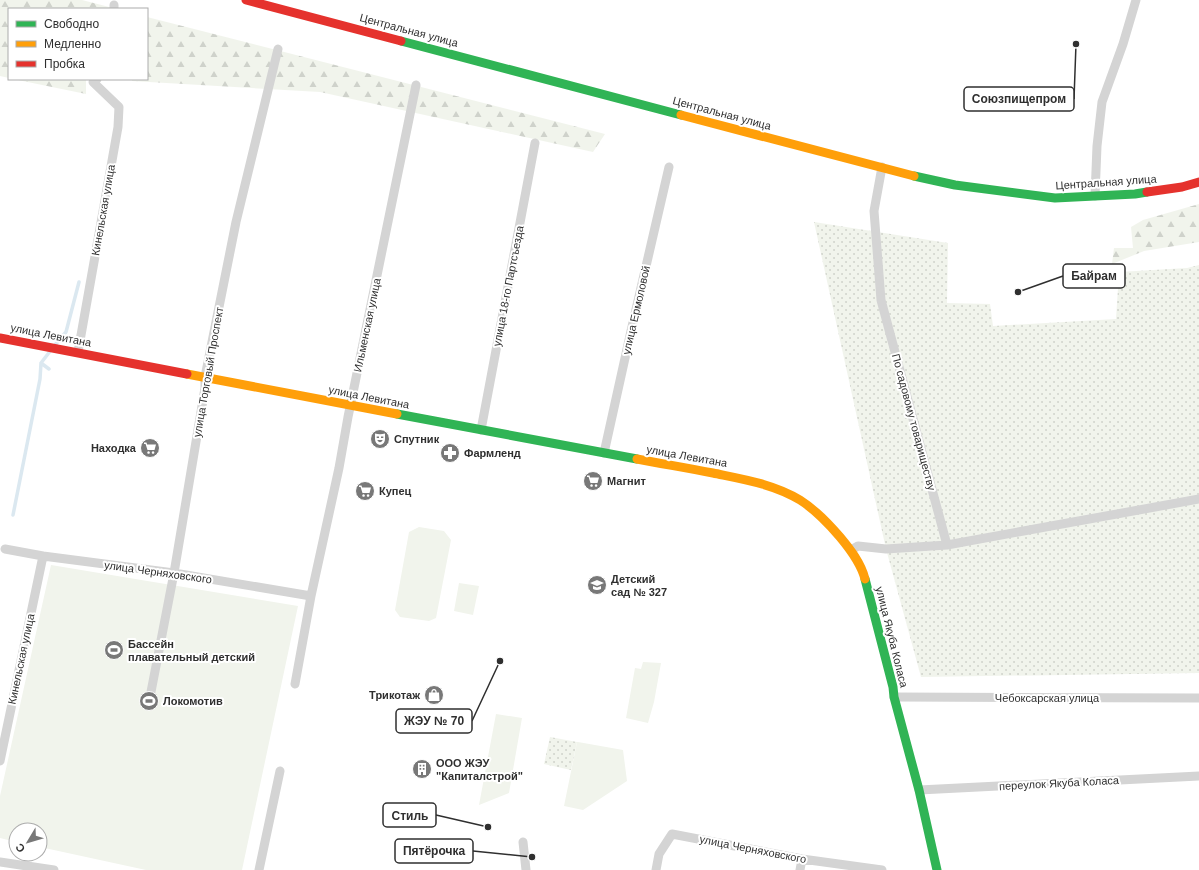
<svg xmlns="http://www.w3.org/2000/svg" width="1199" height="870" viewBox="0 0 1199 870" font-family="Helvetica,sans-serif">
<defs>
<pattern id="grass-dots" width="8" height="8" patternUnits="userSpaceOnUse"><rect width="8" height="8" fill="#f1f4ec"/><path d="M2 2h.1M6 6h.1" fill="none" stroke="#cfd2cb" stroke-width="1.8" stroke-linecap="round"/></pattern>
<pattern id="forest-firs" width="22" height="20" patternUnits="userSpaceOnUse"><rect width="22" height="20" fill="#f1f4ec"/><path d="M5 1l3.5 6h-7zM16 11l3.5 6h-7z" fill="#cfd2cb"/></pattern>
</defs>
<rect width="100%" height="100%" fill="#fff"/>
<path fill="url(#grass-dots)" d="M814 222 948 243 947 303 990 304 993 326 1116 319 1119 272 1187 268 1199 265V673L921 677 886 549Z
M550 737 577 742 571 770 544 764Z"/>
<path fill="url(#forest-firs)" d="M0 0H82L117 9H9V78L0 76Z
M147 17 605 134 593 152 320 92 132 81V79H147Z
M13 79H86V94Z
M1199 204V242L1144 251 1112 264 1114 248H1133L1131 227 1143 220Z"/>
<path fill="#f1f4ec" d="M419 527 444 531 451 540 436 618 429 621 400 617 395 610 409 532Z
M51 565 298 606 242 870H146L40 847V830H16V842L0 838V796Z
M459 583 479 586 473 615 454 611Z
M643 662 661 663 654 702 648 723 626 718 635 668 641 669Z
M496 714 522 718 509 793 479 805Z
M577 742H578L623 750 627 781 583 810 564 806Z"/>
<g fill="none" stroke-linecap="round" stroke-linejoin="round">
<path stroke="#dbe8f0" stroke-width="3.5" d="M55 345 66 332 79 282
M41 363 49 369
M13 515 40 379 41 363 51 350"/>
<path stroke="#d4d4d4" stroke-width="9" d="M114 9V5
M882 167 874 211 881 300 947 545
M1095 196 1097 146 1102 102 1123 44 1136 0
M78 352 118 127 119 107 93 82 97 79
M481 430 535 143
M604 453 631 331 669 167
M5 549 43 556 174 573 311 596
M851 550 858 546 886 549 947 545 1199 499
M295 684 311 596 339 468 348 417 416 85
M150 697 174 573 205 388V377L236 222 278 49
M894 697 1199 698
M0 761 43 556
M919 790 1199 776
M523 842 526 870
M0 862 54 870
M259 870 280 771
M656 870 659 854 672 834 802 859 882 870
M800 870 802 859"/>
<path stroke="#30b455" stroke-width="9" d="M401 41 681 115
M914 176 955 185 1055 198 1135 194 1147 192
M397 414 637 459
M865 579 893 687 894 697 919 790 937 870"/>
<path stroke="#ff9f0a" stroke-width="9" d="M681 115 914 176
M187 374 397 414
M637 459C663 464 688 468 713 473 742 479 774 484 800 500 816 510 828 523 840 537 850 549 861 563 865 579"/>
<path stroke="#e5322d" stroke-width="9" d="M246 0 401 41
M1147 192 1182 187 1199 182
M0 338 187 374"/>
</g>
<defs>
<symbol id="theatre-disc" viewBox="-11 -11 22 22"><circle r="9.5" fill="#787878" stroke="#fff"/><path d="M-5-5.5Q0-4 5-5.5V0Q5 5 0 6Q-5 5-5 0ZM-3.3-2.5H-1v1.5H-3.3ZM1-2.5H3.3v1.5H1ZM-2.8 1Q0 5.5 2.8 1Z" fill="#fff"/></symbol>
<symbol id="supermarket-disc" viewBox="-11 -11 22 22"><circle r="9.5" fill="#787878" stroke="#fff"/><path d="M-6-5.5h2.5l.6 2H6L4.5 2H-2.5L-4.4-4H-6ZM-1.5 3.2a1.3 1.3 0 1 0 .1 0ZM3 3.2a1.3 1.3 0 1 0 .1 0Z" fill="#fff"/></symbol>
<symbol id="pharmacy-disc" viewBox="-11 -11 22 22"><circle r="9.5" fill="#787878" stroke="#fff"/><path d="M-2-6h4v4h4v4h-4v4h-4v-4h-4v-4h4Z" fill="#fff"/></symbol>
<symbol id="school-disc" viewBox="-11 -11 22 22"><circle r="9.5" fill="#787878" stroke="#fff"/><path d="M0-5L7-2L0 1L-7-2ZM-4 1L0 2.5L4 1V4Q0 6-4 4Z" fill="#fff"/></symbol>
<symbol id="stadium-disc" viewBox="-11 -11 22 22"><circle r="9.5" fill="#787878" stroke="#fff"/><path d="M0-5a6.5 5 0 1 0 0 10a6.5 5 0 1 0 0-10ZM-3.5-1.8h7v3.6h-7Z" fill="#fff"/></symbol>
<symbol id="shop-disc" viewBox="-11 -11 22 22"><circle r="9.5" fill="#787878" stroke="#fff"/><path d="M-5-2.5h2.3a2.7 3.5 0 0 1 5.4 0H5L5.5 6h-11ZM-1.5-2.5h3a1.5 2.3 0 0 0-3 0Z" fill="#fff"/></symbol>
<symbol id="building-disc" viewBox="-11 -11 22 22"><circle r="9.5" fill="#787878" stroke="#fff"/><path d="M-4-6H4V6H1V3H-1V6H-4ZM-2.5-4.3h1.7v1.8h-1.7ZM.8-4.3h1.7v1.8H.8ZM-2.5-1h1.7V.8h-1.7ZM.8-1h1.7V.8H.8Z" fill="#fff"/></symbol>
</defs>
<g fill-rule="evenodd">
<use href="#theatre-disc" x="369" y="428" width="22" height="22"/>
<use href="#supermarket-disc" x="139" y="437" width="22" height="22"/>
<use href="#pharmacy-disc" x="439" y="442" width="22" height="22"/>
<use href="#supermarket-disc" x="582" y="470" width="22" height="22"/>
<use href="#supermarket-disc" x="354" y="480" width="22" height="22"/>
<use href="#school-disc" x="586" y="574" width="22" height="22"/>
<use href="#stadium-disc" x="103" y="639" width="22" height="22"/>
<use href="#shop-disc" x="423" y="684" width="22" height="22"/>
<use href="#stadium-disc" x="138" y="690" width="22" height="22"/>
<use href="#building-disc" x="411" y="758" width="22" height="22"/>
</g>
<g text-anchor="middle" stroke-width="4" stroke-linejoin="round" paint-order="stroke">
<g font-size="11" fill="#2f2f2f" stroke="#fff">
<text transform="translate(409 30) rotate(15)" y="4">Центральная улица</text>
<text transform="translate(722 113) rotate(15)" y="4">Центральная улица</text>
<text transform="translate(1106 182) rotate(-4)" y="4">Центральная улица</text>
<text transform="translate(103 210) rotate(-80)" y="4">Кинельская улица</text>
<text transform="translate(508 286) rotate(-79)" y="4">улица 18-го Партсъезда</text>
<text transform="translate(636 310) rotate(-77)" y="4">улица Ермоловой</text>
<text transform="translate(367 325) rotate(-78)" y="4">Ильменская улица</text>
<text transform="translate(51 335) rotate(11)" y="4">улица Левитана</text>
<text transform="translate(208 372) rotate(-80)" y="4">улица Торговый Проспект</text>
<text transform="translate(369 397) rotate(11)" y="4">улица Левитана</text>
<text transform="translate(914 422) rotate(75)" y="4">По садовому товариществу</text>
<text transform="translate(687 456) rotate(10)" y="4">улица Левитана</text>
<text transform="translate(158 572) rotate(8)" y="4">улица Черняховского</text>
<text transform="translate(892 637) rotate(76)" y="4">улица Якуба Коласа</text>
<text transform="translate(21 659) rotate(-78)" y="4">Кинельская улица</text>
<text x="1047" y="702">Чебоксарская улица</text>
<text transform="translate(1059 783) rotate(-3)" y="4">переулок Якуба Коласа</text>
<text transform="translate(753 849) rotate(11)" y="4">улица Черняховского</text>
</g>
<g font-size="11" font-weight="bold" fill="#2f2f2f" stroke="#fff" text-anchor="start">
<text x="394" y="443">Спутник</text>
<text x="136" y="452" text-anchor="end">Находка</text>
<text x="464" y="457">Фармленд</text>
<text x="607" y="485">Магнит</text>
<text x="379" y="495">Купец</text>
<text x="611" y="583">Детский<tspan x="611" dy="13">сад № 327</tspan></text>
<text x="128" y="648">Бассейн<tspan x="128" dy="13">плавательный детский</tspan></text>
<text x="420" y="699" text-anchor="end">Трикотаж</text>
<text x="163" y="705">Локомотив</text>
<text x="436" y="767">ООО ЖЭУ<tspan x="436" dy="13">"Капиталстрой"</tspan></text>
</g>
</g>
<path fill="none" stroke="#2f2f2f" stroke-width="1.5" d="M1076 44L1074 99M1018 292L1063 276M500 661L472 721M488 827L436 815M532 857L473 851"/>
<g fill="#2f2f2f" stroke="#fff" stroke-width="1.5">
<circle cx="1076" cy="44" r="4"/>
<circle cx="1018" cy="292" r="4"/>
<circle cx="500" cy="661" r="4"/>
<circle cx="488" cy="827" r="4"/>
<circle cx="532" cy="857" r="4"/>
</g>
<g fill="#fff" stroke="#2f2f2f" stroke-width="1.5">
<rect x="964" y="87" width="110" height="24" rx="4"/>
<rect x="1063" y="264" width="62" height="24" rx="4"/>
<rect x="396" y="709" width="76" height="24" rx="4"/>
<rect x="383" y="803" width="53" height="24" rx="4"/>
<rect x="395" y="839" width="78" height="24" rx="4"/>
</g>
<g font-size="12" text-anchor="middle" font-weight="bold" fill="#2f2f2f">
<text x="1019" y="103">Союзпищепром</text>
<text x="1094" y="280">Байрам</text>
<text x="434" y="725">ЖЭУ № 70</text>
<text x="410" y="820">Стиль</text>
<text x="434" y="855">Пятёрочка</text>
</g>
<rect x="8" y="8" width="140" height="72" fill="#ffffff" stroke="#acacac"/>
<rect x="16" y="21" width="20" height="6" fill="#30b455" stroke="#acacac"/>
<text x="44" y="28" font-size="12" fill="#2f2f2f">Свободно</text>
<rect x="16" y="41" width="20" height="6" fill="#ff9f0a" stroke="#acacac"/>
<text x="44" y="48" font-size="12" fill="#2f2f2f">Медленно</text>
<rect x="16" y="61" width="20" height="6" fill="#e5322d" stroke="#acacac"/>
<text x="44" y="68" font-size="12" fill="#2f2f2f">Пробка</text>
<g transform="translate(28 842) rotate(232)"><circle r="19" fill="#ffffff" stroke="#acacac"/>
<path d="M0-3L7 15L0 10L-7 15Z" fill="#787878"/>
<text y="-6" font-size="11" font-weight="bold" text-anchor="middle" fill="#2f2f2f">С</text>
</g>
</svg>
